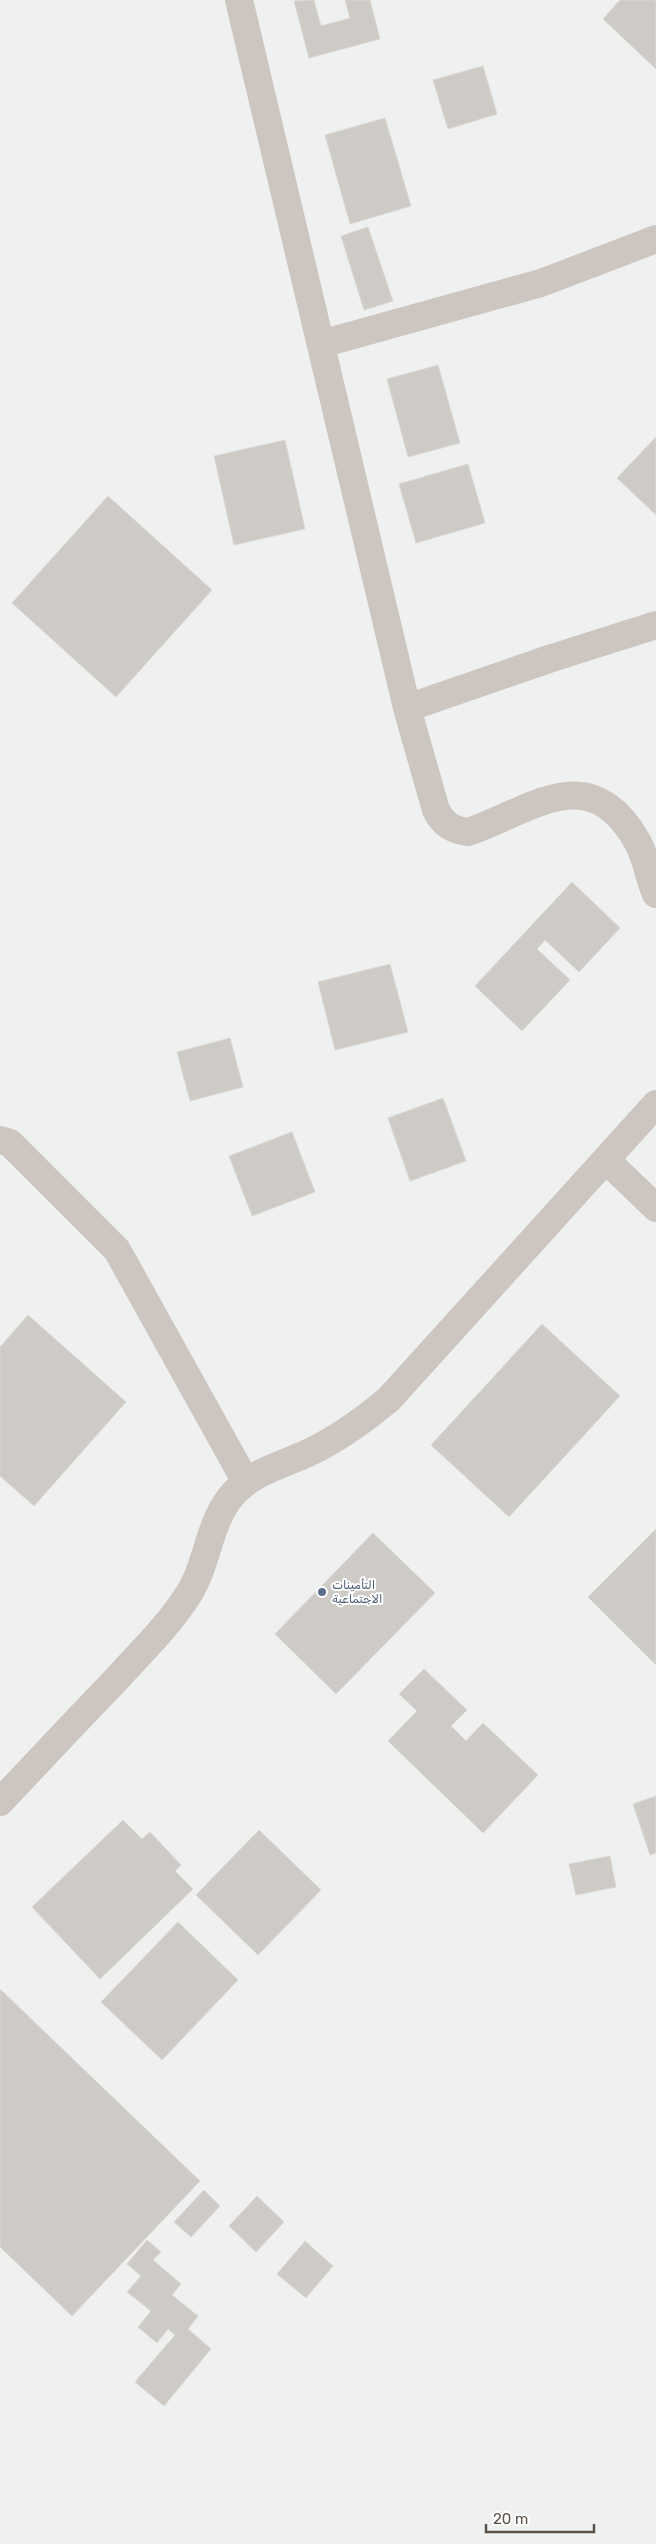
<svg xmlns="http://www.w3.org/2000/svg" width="656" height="2544" viewBox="0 0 656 2544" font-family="Rubik,Cairo,sans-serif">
<rect width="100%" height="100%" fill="#eff1f1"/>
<path fill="#cecbc6" stroke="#dad8d4" d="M314 0 321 26 350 18 345 0H370L380 39 309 58 294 1Z
M620 0H656V69L603 19Z
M483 66 497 114 448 129 433 80Z
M385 118 411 206 350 224 325 135Z
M368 227 393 301 364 310 341 236Z
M438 365 460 443 408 457 387 379Z
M656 437V515L617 478Z
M285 440 305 529 234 545 214 456Z
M468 464 485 523 416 543 399 484Z
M108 496 212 590 116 697 12 603Z
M572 882 620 928 579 972 545 940 537 949 570 980 522 1031 475 986Z
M390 964 408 1032 335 1050 318 982Z
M230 1038 243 1087 190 1101 177 1052Z
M443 1098 466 1161 410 1181 388 1118Z
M292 1132 315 1192 252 1216 229 1156Z
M28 1315 126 1402 34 1506 0 1476V1347Z
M542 1324 620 1396 509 1517 431 1445Z
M656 1529V1665L588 1597Z
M373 1533 435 1593 336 1694 275 1634Z
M424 1669 467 1710 451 1726 466 1741 483 1723 538 1775 483 1833 388 1741 417 1711 399 1694Z
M656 1796V1853L650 1855 633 1804Z
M123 1820 142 1839 150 1832 181 1865 175 1871 193 1889 100 1979 32 1907Z
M259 1830 321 1890 258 1955 196 1895Z
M610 1856 616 1887 576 1895 569 1864Z
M178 1922 238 1980 162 2060 101 2002Z
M0 1989 200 2181 72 2316 0 2247Z
M204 2190 220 2206 191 2237 174 2222Z
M257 2196 284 2222 256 2252 229 2226Z
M147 2240 161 2252 153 2260 181 2284 172 2295 198 2316 188 2329 211 2349 164 2406 135 2382 175 2335 168 2329 157 2343 138 2327 151 2311 127 2292 141 2276 127 2264Z
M305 2241 333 2266 306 2298 277 2274Z"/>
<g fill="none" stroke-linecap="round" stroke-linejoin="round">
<path stroke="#cdc5bf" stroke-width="28" d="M239 0 407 708 436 810C443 824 452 830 468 832 531 811 589 757 637 841 647 858 648 877 656 894
M321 344 541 283 656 239
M407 708 552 658 656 625
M0 1140 10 1143 117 1250 246 1482
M606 1160 656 1208
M0 1802C37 1763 74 1723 112 1684 138 1655 167 1628 188 1595 209 1563 208 1520 235 1492 255 1471 282 1465 308 1453 338 1439 364 1420 389 1399L656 1104"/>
</g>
<circle fill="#5c6f8a" stroke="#fff" stroke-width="2" cx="322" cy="1592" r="5"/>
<g text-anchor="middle" stroke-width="4" stroke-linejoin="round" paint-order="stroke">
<g font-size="12" fill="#4e5e75" stroke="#fff" text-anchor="start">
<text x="332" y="1589">التأمينات<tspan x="332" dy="14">الاجتماعية</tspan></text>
</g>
</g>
<path d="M486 2524v8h108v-8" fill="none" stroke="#5b5249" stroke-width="2.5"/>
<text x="493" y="2524" font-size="15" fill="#5b5249" stroke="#ffffff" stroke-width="4" paint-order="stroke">20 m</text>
</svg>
